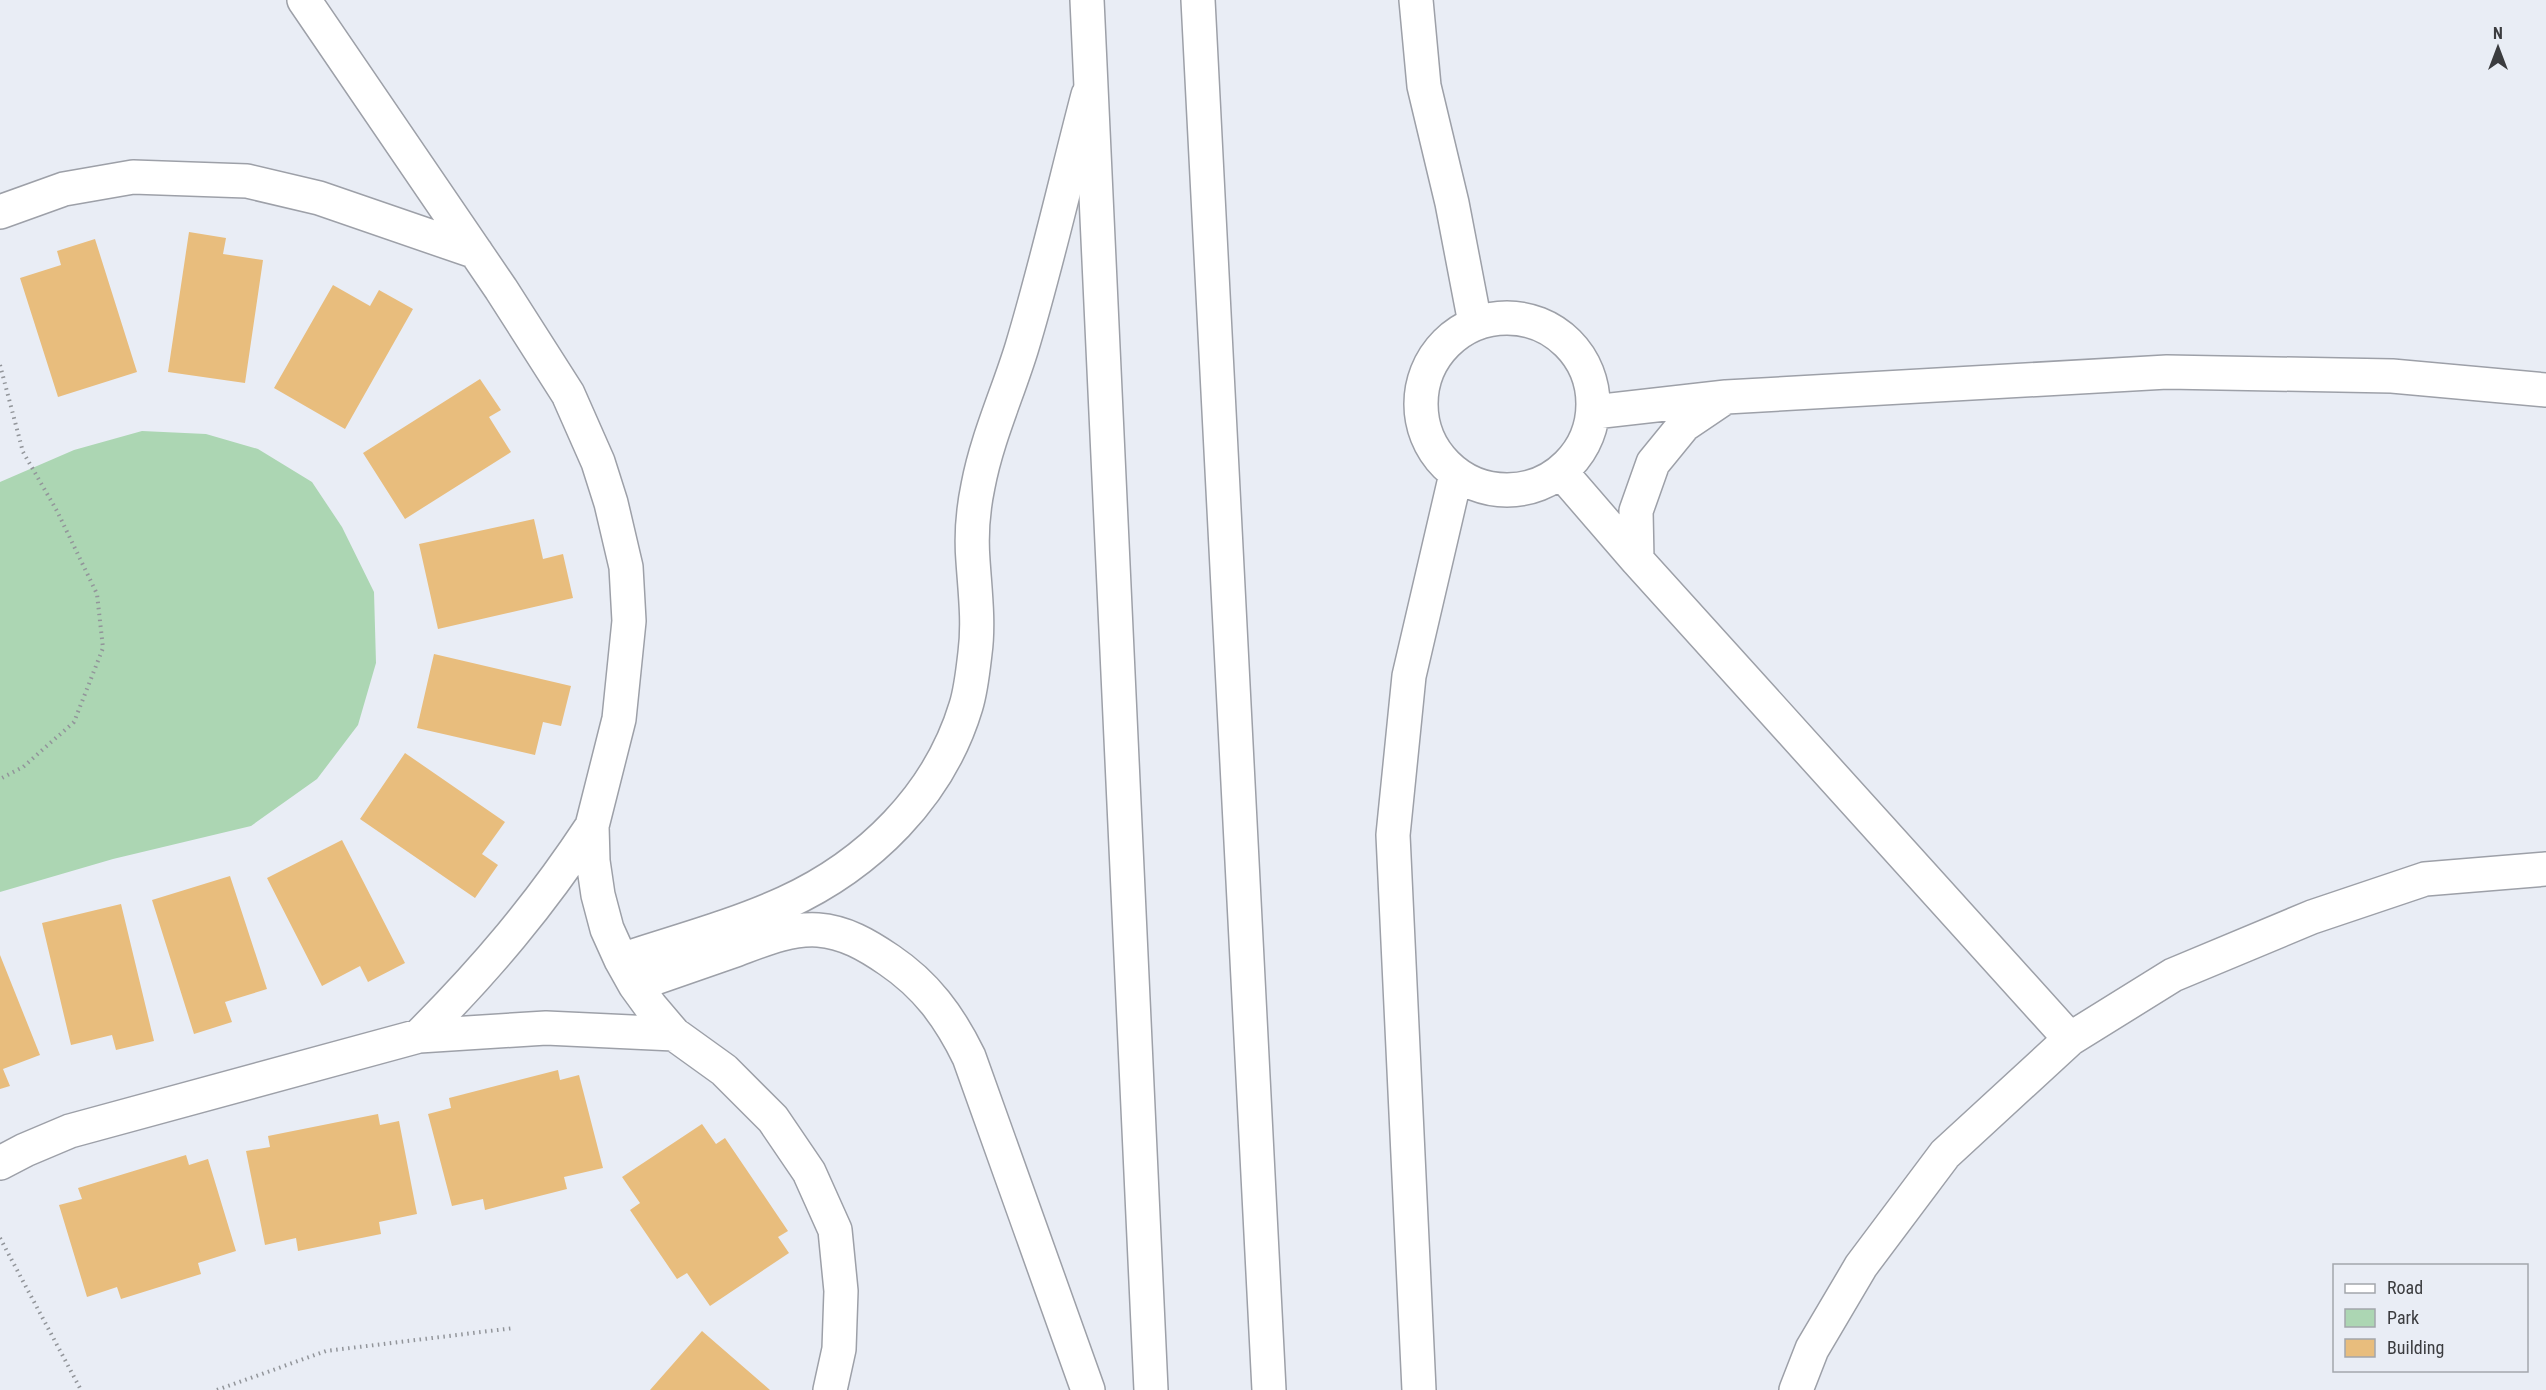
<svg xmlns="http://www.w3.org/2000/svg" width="2546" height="1390" viewBox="0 0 2546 1390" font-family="'Roboto Condensed',sans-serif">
<rect width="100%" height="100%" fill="#e9edf5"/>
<path fill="#acd6b3" d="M142 431 206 434 258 449 312 482 342 527 374 592 376 663 358 725 317 779 251 826 113 859 0 892V482L74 450Z"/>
<path fill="#e8bd7d" d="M189 232 226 238 223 254 263 260 245 383 168 372Z
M95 239 137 372 58 397 20 278 61 265 57 251Z
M333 285 370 306 379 290 413 309 345 429 274 388Z
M480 379 501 410 489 417 511 452 405 519 363 453Z
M534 519 543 559 563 554 573 598 438 629 419 544Z
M434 654 571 686 561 726 543 722 535 755 417 728Z
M405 753 505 822 482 854 498 865 475 898 360 819Z
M342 840 405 963 368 982 360 966 322 986 267 878Z
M230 876 267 989 225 1002 232 1022 194 1034 152 900Z
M121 904 154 1041 116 1050 112 1035 71 1045 42 923Z
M0 955 40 1055 3 1069 10 1086 0 1089Z
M558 1070 560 1080 579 1075 603 1168 564 1177 567 1189 485 1210 483 1199 452 1206 428 1114 451 1108 449 1098Z
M378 1114 380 1125 399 1121 417 1214 379 1222 381 1234 298 1251 296 1238 265 1245 246 1151 270 1147 268 1136Z
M702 1124 716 1144 725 1138 788 1231 778 1237 789 1253 710 1306 687 1273 677 1279 630 1210 640 1203 622 1177Z
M186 1155 189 1165 208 1159 236 1251 198 1263 201 1274 121 1299 117 1287 87 1297 59 1205 82 1199 78 1188Z
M702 1331 770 1390H650Z"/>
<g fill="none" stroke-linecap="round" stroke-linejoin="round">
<defs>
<path id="minor" d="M304 0 501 289 568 394 598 462 611 503 626 567 629 621 619 719 592 826 593 861 598 895 607 929 621 960 635 985 651 1007 674 1034 724 1070 773 1119 809 1172 835 1230 841 1291 839 1349 830 1390
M1416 0 1424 86 1452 203 1475 323
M0 212 64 189 133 177 247 181 319 198 476 252
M1421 404a86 86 0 1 1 172 0a86 86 0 1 1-172 0Z
M1594 412 1726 397 2167 372 2392 376 2546 390
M1561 472 1637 560 2070 1039
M1637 560 1636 511 1653 463 1684 425 1721 400
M621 960C675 942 732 927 785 903 868 865 939 796 966 706 971 690 973 670 975 653 979 623 975 591 973 561 971 536 973 510 978 486 987 438 1008 393 1022 347 1047 264 1066 179 1088 95
M635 985C667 974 698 963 730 952 758 942 787 928 818 930 845 932 867 945 889 960 926 985 949 1016 969 1057L1088 1390
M419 1036C486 969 540 905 592 826
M0 1163 25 1150 70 1131 419 1036 546 1028 674 1034
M1419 1390 1393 835 1409 676 1456 474
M1796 1390 1812 1349 1861 1266 1945 1154 2070 1039 2173 975 2312 917 2425 879 2546 869"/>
<path id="secondary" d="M1087 0 1151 1390
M1198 0 1269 1390"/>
</defs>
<use href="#minor" stroke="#9da0a8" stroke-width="36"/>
<use href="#secondary" stroke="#9da0a8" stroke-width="36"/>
<path stroke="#92959a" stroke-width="4" stroke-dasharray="1.5 4.5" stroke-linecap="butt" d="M0 365 23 452 57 511 97 594 103 648 74 722 23 767 0 779
M0 1238 81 1390
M217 1390 326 1351 514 1328"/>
<use href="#minor" stroke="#fff" stroke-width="33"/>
<use href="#secondary" stroke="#fff" stroke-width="33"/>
</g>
<rect x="2333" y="1264" width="195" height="108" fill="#e9edf5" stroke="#a3a6ac" stroke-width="1.5"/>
<rect x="2345" y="1284" width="30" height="9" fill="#ffffff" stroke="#a3a6ac" stroke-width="1.5"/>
<text x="2387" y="1294" font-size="18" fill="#3b3c3f">Road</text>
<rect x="2345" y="1309" width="30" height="18" fill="#acd6b3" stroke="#a3a6ac" stroke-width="1.5"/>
<text x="2387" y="1324" font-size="18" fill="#3b3c3f">Park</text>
<rect x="2345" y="1339" width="30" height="18" fill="#e8bd7d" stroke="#a3a6ac" stroke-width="1.5"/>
<text x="2387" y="1354" font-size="18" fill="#3b3c3f">Building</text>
<g transform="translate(2498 48)" stroke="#e9edf5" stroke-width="4.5" paint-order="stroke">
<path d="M0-4.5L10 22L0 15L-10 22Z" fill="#3b3c3f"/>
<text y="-9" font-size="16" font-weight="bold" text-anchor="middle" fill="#3b3c3f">N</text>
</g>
</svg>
